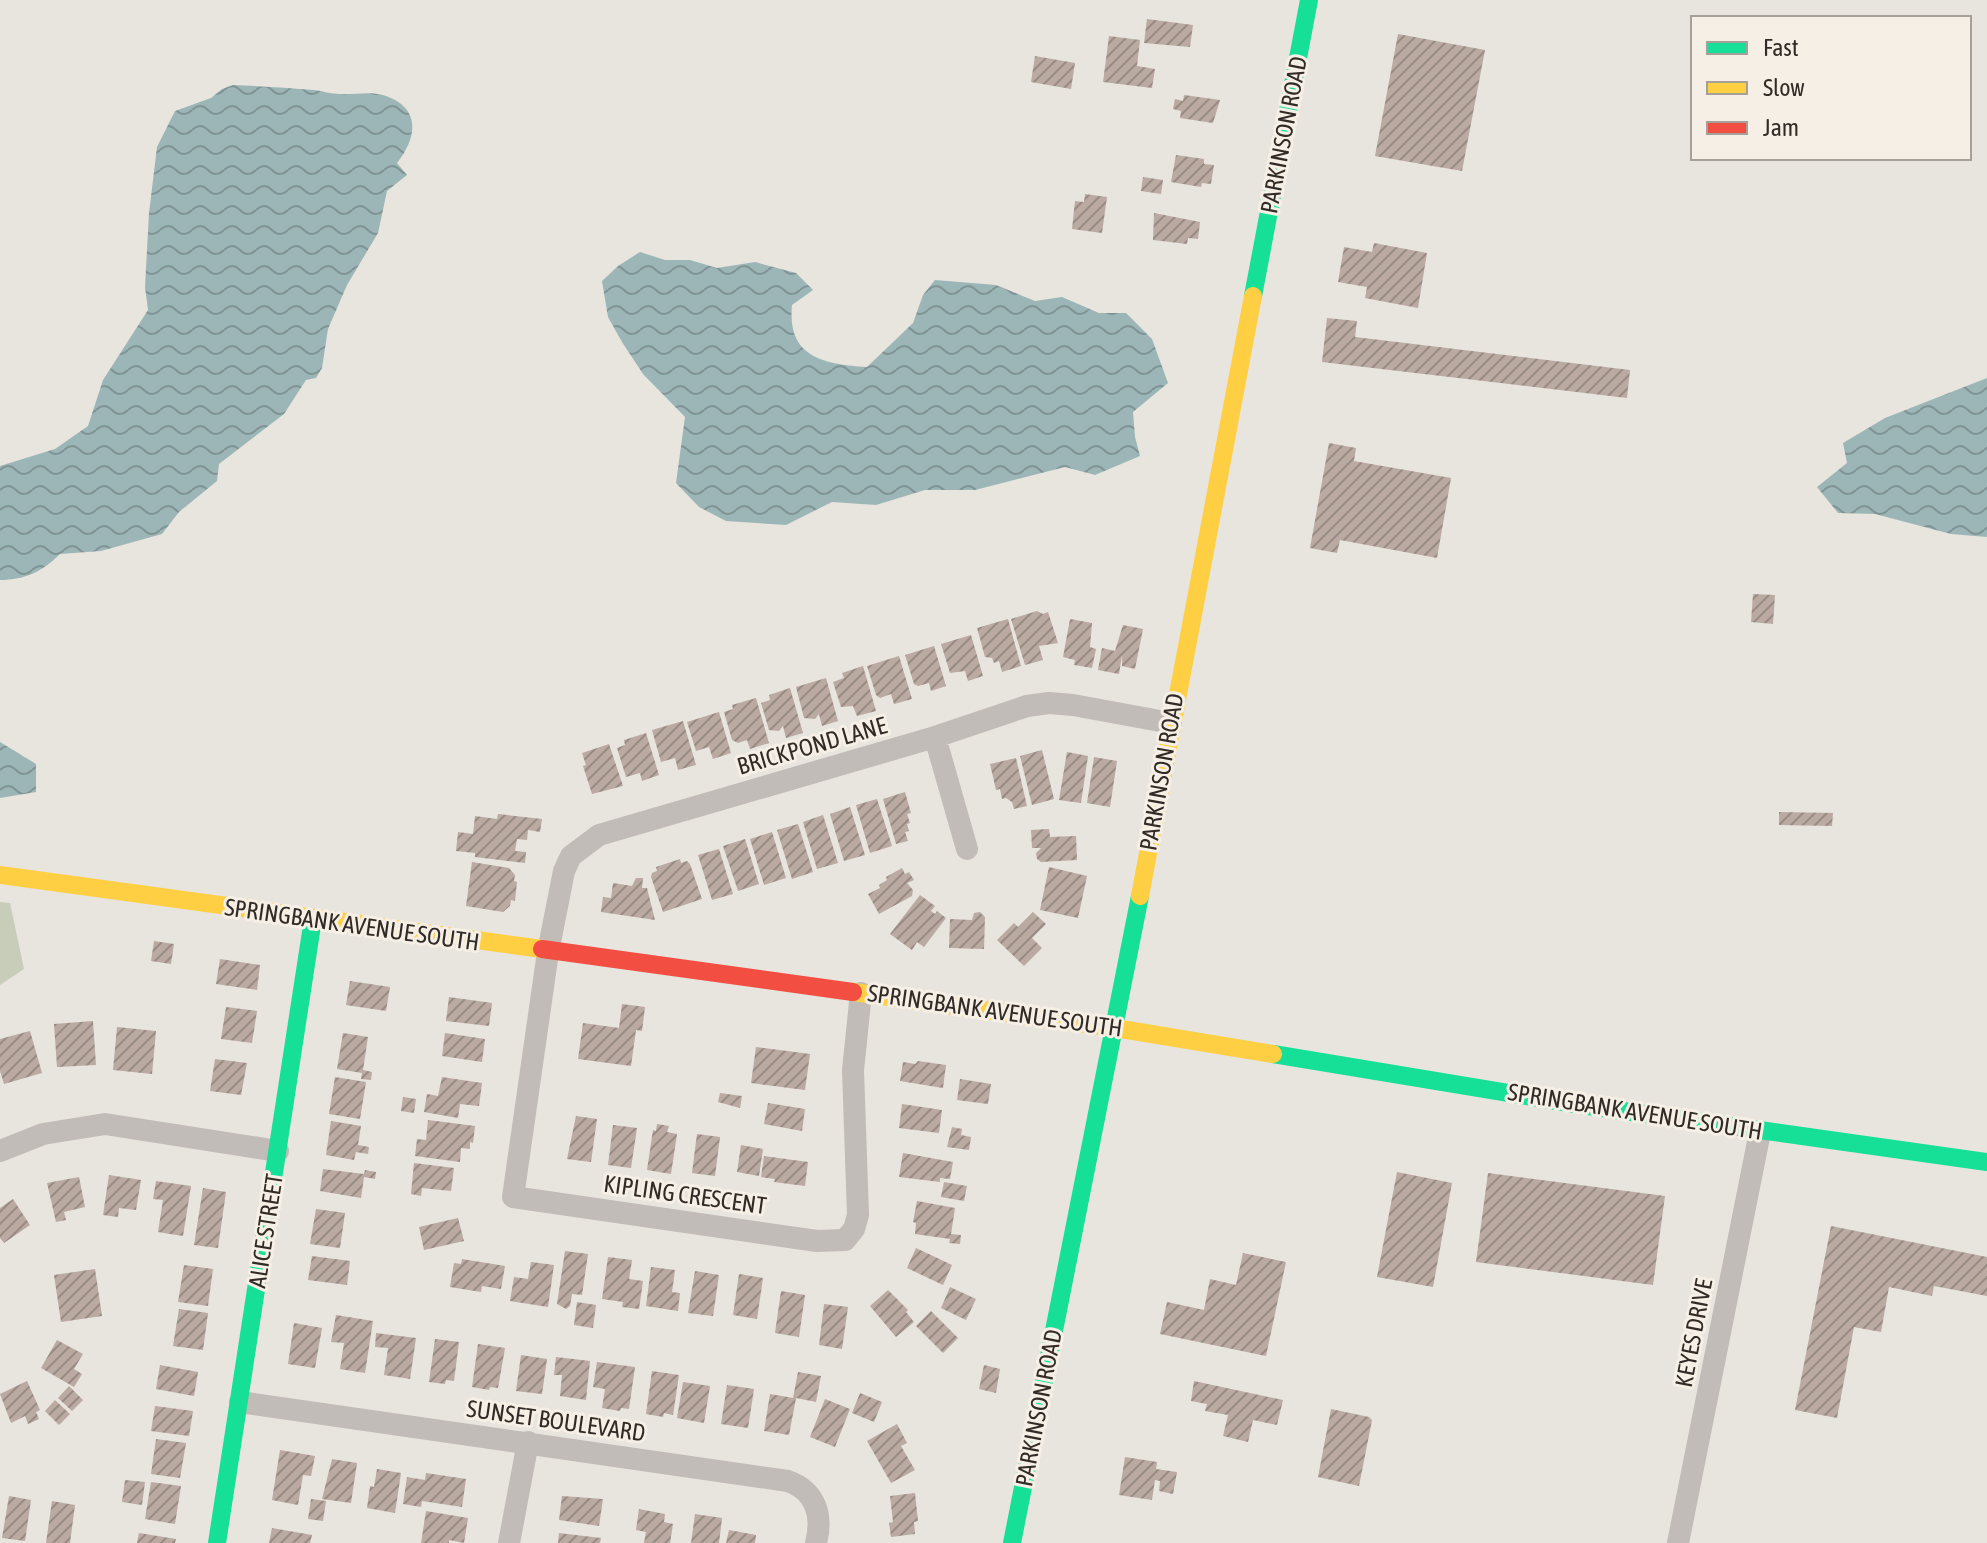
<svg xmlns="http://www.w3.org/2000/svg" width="1987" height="1543" viewBox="0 0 1987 1543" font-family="'Asap Condensed',sans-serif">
<defs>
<pattern id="water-waves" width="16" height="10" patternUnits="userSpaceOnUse" patternTransform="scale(2)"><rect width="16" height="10" fill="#9cb6b7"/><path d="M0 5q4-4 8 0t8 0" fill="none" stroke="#809495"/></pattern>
<pattern id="building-hatch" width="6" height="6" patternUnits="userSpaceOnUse" patternTransform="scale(2)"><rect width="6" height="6" fill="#baaaa2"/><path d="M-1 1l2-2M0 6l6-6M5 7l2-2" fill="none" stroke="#988b84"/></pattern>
</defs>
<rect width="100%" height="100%" fill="#e8e4de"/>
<path fill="#c8cdb9" d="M0 902 10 903 24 969 0 985Z"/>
<path fill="url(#water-waves)" d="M233 85C260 86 288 88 314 90 323 91 331 94 339 94 353 95 369 91 383 95 421 107 418 136 397 163L407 175 387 191 378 233 347 285 328 329 322 368 316 378 306 380 284 414 219 464 217 481 179 512 162 534 101 551 60 554C43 571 25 580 0 580V466L55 449 88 426 103 380 148 310 145 287 149 213 157 147 175 111 211 98 222 89Z
M640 252 665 260H690L717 268 755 262 796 273 813 290 792 305C787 358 824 364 867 367L913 323 923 295 935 280 996 285 1035 301 1062 297 1099 313H1126L1152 339 1168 383 1133 412 1135 437 1140 456 1095 475 1065 467 975 490H925L876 505 832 502 786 525 726 521 699 507 676 483 685 417 643 374 622 342 608 317 602 281 618 266Z
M1987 378V537L1951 534 1875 514 1838 513 1817 487 1847 463 1843 443 1885 418Z
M0 742 36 764V792L0 798Z"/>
<path fill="url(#building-hatch)" d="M1147 19 1193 25 1190 47 1144 43Z
M1398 34 1485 50 1462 171 1375 156Z
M1109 36 1140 40 1137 66 1155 69 1152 88 1103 82Z
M1035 56 1075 63 1071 89 1031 82Z
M1184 95 1220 100 1213 123 1180 118 1181 111 1173 109 1175 99 1183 101Z
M1176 155 1204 159V164L1214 165 1211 184 1202 183 1201 187 1171 182Z
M1143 177 1163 180 1161 194 1141 191Z
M1085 194 1107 197 1102 233 1072 229 1075 201 1084 202Z
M1154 213 1200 222 1198 239 1188 238 1187 244 1153 240Z
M1374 243 1427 253 1418 308 1365 298 1367 287 1338 282 1344 247 1372 252Z
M1327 318 1357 321 1355 337 1630 370 1627 398 1322 362Z
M1329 443 1356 448 1354 461 1451 478 1437 558 1340 540 1337 553 1310 548Z
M1753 594 1775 595 1773 624 1751 622Z
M1037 611 1043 614 1048 612 1058 643 1039 646 1043 660 1025 665 1011 619Z
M1008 619 1021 666 1002 672 999 661 994 663 992 658 985 657 977 628Z
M1070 619 1092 623 1090 647 1096 649 1092 668 1074 665 1075 660 1063 657Z
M1123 625 1143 629 1135 669 1122 666V655L1119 674 1098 670 1102 648 1115 651Z
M971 635 983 676 968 681 965 671 950 673 941 644Z
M934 646 946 686 931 691 929 683 918 686 914 684 905 655Z
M899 656 912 699 894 704 891 694 880 698 876 695 867 666Z
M863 666 876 711 857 716 853 706 841 707 833 682 844 678 842 673Z
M826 678 838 721 822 726 819 714 815 719 804 718 796 687Z
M790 688 803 733 786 738 783 726 779 731 769 730 761 703 770 700 769 695Z
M756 698 769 743 750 749 747 740 738 743 732 740 724 712 733 709 732 705Z
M719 712 731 753 713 759 709 747 696 751 687 722Z
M683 721 696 765 678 770 675 758 661 762 652 730Z
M646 733 659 775 642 781 640 773 626 777 617 748 625 745 624 740Z
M609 744 623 786 592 794 583 766 586 765 582 753Z
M1042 750 1054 799 1032 805 1020 756Z
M1067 752 1088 756 1081 803 1059 800Z
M1094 757 1117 761 1110 807 1087 803Z
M1016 758 1027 806 1014 809 1012 802 1006 798 1002 799 1000 789 996 790 990 764Z
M905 792 911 813 907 814 910 823 907 824 909 831 905 832 908 841 896 844 883 799Z
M877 799 892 846 870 853 856 805Z
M850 807 865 855 844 861 830 814Z
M1779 812 1833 813 1832 826 1779 825Z
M498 814 542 819 540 832 528 830 527 840 517 839 515 851 526 852 525 863 475 857V853L456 851 458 832 473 834 475 816 497 819Z
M823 815 838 863 817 869 803 822Z
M798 824 813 872 792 879 777 830Z
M1049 829 1050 837 1076 836 1077 860 1041 862 1037 859 1036 853 1041 848H1032L1031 830Z
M772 832 786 878 764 885 750 839Z
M745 839 759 884 738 891 723 846Z
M719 849 733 894 712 900 698 855Z
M680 859 681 863 687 861 690 864 702 899 663 912 651 877 652 873 657 871 656 867Z
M472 862 509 868 515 875 514 881 517 882 515 901 511 900 510 906 503 912 466 906Z
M1049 867 1087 876 1078 918 1040 910Z
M902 868 905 874 909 872 914 880 907 883 913 890 912 896 879 914 868 894 880 888 879 885 887 880 886 877Z
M636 878H643L642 888H647L655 920 601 912 603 897 611 898 613 883 632 886Z
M920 895 935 906 931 911 935 914 937 911 946 918 924 947 917 942 912 950 890 934Z
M980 912 985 917 984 949 949 948 950 919 972 920 974 913Z
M1033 912 1046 924 1032 938 1042 948 1024 966 997 940 1014 923 1018 927Z
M154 941 174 944 171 964 151 961Z
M220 959 260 965 257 990 216 984Z
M350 981 390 987 386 1011 346 1005Z
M449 997 492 1003 489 1026 446 1021Z
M622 1004 645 1007 642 1031 636 1030 631 1066 578 1059 583 1023 619 1028Z
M226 1007 257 1011 252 1043 221 1039Z
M93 1021 96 1065 57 1067 54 1024Z
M117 1027 156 1031 152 1074 113 1070Z
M30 1031 42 1073 4 1084 0 1071V1039Z
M343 1033 368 1037 363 1070 372 1072 371 1080 361 1079 362 1073 337 1069Z
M445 1033 485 1039 482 1062 442 1056Z
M756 1047 810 1054 805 1090 751 1083Z
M215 1059 247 1063 241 1095 210 1091Z
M918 1061 946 1065 943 1088 900 1081 903 1062 915 1064Z
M335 1077 366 1082 360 1119 329 1114Z
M442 1077 482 1083 479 1106 460 1104 458 1118 424 1112 427 1094 438 1096Z
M960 1079 991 1084 988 1104 957 1100Z
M720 1093 742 1096 740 1108 718 1102Z
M403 1097 416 1099 414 1113 401 1111Z
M768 1103 805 1109 802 1131 764 1124Z
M902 1104 942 1110 939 1133 899 1128Z
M576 1116 597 1119 591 1162 567 1159Z
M428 1120 475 1126 473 1143 470 1142V1149L461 1148 460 1162 415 1156 417 1139 426 1140Z
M331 1121 361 1126 358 1145 369 1147 368 1154 356 1152 354 1160 326 1155Z
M657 1124 669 1126 667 1132 677 1134 671 1174 647 1170 653 1130 656 1131Z
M613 1125 637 1128 631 1168 608 1165Z
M952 1127 962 1129 961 1135 971 1137 969 1150 947 1147Z
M697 1134 720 1137 715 1176 692 1173Z
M741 1145 763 1149 759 1176 737 1172Z
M903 1153 953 1162 950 1179 940 1178V1182L899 1177Z
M764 1156 808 1162 805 1186 774 1182 775 1179 761 1177Z
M414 1163 454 1168 451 1191 422 1188 421 1196 411 1194Z
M323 1169 364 1174 365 1170 376 1172 375 1179 364 1177 361 1198 320 1191Z
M1397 1172 1452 1183 1433 1287 1377 1277Z
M1488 1173 1665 1196 1653 1285 1476 1262Z
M109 1175 141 1180 136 1210 119 1208 118 1217 103 1215Z
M79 1177 85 1207 64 1212 66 1220 56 1222 47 1183Z
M156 1181 191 1186 183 1236 158 1232 163 1200 153 1199Z
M944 1182 967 1186 964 1201 941 1197Z
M203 1188 226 1192 218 1248 194 1245Z
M13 1199 30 1225 4 1243 0 1238V1208Z
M917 1201 955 1208 951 1234 961 1235 960 1244 949 1243 950 1239 915 1234 916 1223 913 1222Z
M316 1209 345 1213 340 1248 310 1244Z
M458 1218 464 1241 424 1250 419 1227Z
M1831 1226 1987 1257V1296L1934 1286 1932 1296 1889 1287 1881 1332 1854 1327 1837 1418 1795 1410Z
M916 1248 952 1265 943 1285 907 1268Z
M565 1251 588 1254 582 1295 572 1294 570 1306 566 1309 557 1304Z
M1243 1253 1286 1262 1266 1356 1160 1334 1167 1302 1204 1310 1210 1279 1236 1285Z
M312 1256 350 1261 347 1285 308 1280Z
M608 1257 632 1260 629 1279 643 1281 639 1309 622 1307 623 1302 602 1299Z
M462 1259 505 1266 501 1289 482 1286 481 1292 450 1287 454 1263 461 1264Z
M531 1262 554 1265 548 1307 510 1301 514 1277 528 1279Z
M184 1265 213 1269 208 1306 178 1302Z
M651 1267 675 1270 672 1292 680 1293 678 1311 646 1306Z
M95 1269 102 1316 61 1322 54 1275Z
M695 1271 719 1275 713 1316 688 1313Z
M739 1274 763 1278 757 1319 733 1315Z
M950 1287 976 1299 966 1320 941 1308Z
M888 1290 908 1310 906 1312 914 1322 896 1337 870 1306Z
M781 1291 805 1295 799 1337 775 1333Z
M577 1302 596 1305 593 1328 574 1325Z
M824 1304 848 1307 842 1349 819 1345Z
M179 1309 208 1313 203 1350 173 1346Z
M931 1311 958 1338 943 1353 916 1326Z
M336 1315 373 1321 365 1373 340 1369 344 1343 331 1342Z
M294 1323 322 1328 315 1368 288 1364Z
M376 1333 416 1338 410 1379 384 1375 388 1348 375 1347Z
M435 1339 459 1342 454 1381 446 1380 445 1384 429 1382Z
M57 1340 83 1354 74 1369 82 1374 74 1387 41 1368Z
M478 1344 505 1348 498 1388 490 1387 489 1390 472 1387Z
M521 1355 547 1359 542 1394 516 1391Z
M556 1357 590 1361 586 1400 560 1396 562 1375H554Z
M597 1362 635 1367 629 1409 621 1408 620 1411 602 1408 605 1389 593 1387Z
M160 1365 198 1372 194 1396 156 1389Z
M984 1365 1000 1369 996 1393 979 1389Z
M652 1371 679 1375 673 1415 664 1413 663 1417 646 1414Z
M798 1372 821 1376 816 1402 796 1398 789 1435 764 1431 770 1394 793 1398Z
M27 1381 40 1410 36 1412 39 1419 28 1424 25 1416 11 1423 0 1394Z
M1194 1381 1283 1400 1277 1425 1253 1420 1248 1442 1223 1436 1228 1415 1205 1411 1207 1404 1191 1401Z
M683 1382 710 1386 704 1423 677 1418Z
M727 1385 754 1389 748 1428 721 1424Z
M69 1386 83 1400 72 1411 58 1398Z
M860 1393 882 1402 874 1422 852 1413Z
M825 1399 850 1409 835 1447 810 1437Z
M55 1400 70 1414 59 1425 45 1411Z
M155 1406 193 1411 189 1436 151 1431Z
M1331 1409 1369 1417 1372 1420 1359 1486 1318 1477Z
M897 1424 907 1443 901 1446 915 1470 891 1483 867 1441Z
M156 1439 186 1443 180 1478 151 1474Z
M280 1450 315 1456 311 1476 303 1475 298 1505 272 1500Z
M1125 1457 1157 1462 1156 1469 1177 1472 1173 1494 1159 1491 1160 1481 1155 1480 1152 1500 1119 1495Z
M332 1459 357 1463 351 1503 322 1499Z
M377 1469 401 1473 395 1513 367 1508 370 1486 374 1487Z
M426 1473 466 1479 462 1507 422 1501 421 1507 403 1504 407 1477 425 1480Z
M125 1480 145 1482 142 1505 122 1502Z
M151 1482 181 1486 175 1524 145 1519Z
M915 1493 918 1521 914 1522 915 1534 891 1537 889 1523 893 1522 890 1496Z
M9 1496 31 1500 25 1541 2 1538Z
M562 1496 603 1499 599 1526 559 1520Z
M311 1499 326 1501 323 1521 308 1519Z
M52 1501 75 1505 70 1543H46Z
M639 1509 665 1514 664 1522 673 1524 670 1543H644L646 1532 636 1530Z
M426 1511 468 1518 464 1543 449 1540V1543H421Z
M695 1514 722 1518 719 1543H691Z
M272 1528 312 1535 310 1543H269Z
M729 1530 756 1535 755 1543H726Z
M139 1533 176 1539 175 1543H137Z
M559 1533 601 1538 600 1543H558Z"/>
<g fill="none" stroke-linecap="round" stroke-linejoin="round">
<path stroke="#c1bcb7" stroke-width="22" d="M935 737 967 849
M861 993 853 1070 858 1215 854 1229 845 1240 817 1241 513 1197 548 952 564 871 571 856 599 835 935 737 1027 706 1049 703 1073 705 1171 723
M0 1151 43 1134 105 1124 278 1151
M240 1402 788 1481C816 1491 823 1516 816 1543
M509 1543 528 1442
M1678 1543 1760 1132"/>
<path stroke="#16e098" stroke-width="18" d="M1253 296 1309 0
M1273 1054 1581 1105 1987 1162
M217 1543 313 919
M1012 1543 1140 896"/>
<path stroke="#ffcf43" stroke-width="18" d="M0 875 542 949
M1140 896 1253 296
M853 992 1115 1028 1273 1054"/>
<path stroke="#f24e42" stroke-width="18" d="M542 949 853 992"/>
</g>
<g text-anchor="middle" stroke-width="6" stroke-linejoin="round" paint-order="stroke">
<g font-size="24" fill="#312a26" stroke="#f6efe5">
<text transform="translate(1284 135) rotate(-79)" y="8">PARKINSON ROAD</text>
<text transform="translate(812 746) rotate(-16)" y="8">BRICKPOND LANE</text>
<text transform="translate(1162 772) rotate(-80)" y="8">PARKINSON ROAD</text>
<text transform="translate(352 925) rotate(8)" y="8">SPRINGBANK AVENUE SOUTH</text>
<text transform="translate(995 1011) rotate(8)" y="8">SPRINGBANK AVENUE SOUTH</text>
<text transform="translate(1635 1112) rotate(9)" y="8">SPRINGBANK AVENUE SOUTH</text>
<text transform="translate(685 1195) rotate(8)" y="8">KIPLING CRESCENT</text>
<text transform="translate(266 1231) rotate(-81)" y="8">ALICE STREET</text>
<text transform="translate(1694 1333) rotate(-79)" y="8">KEYES DRIVE</text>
<text transform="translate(1039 1408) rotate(-79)" y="8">PARKINSON ROAD</text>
<text transform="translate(556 1421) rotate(8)" y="8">SUNSET BOULEVARD</text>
</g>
</g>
<rect x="1691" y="16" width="280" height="144" fill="#f6efe5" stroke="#a7a099" stroke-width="2"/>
<rect x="1707" y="42" width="40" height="12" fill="#16e098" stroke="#a7a099" stroke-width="2"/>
<text x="1763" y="56" font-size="24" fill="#312a26">Fast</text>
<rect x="1707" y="82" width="40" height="12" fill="#ffcf43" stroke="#a7a099" stroke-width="2"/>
<text x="1763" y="96" font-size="24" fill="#312a26">Slow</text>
<rect x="1707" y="122" width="40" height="12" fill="#f24e42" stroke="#a7a099" stroke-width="2"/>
<text x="1763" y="136" font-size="24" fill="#312a26">Jam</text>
</svg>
